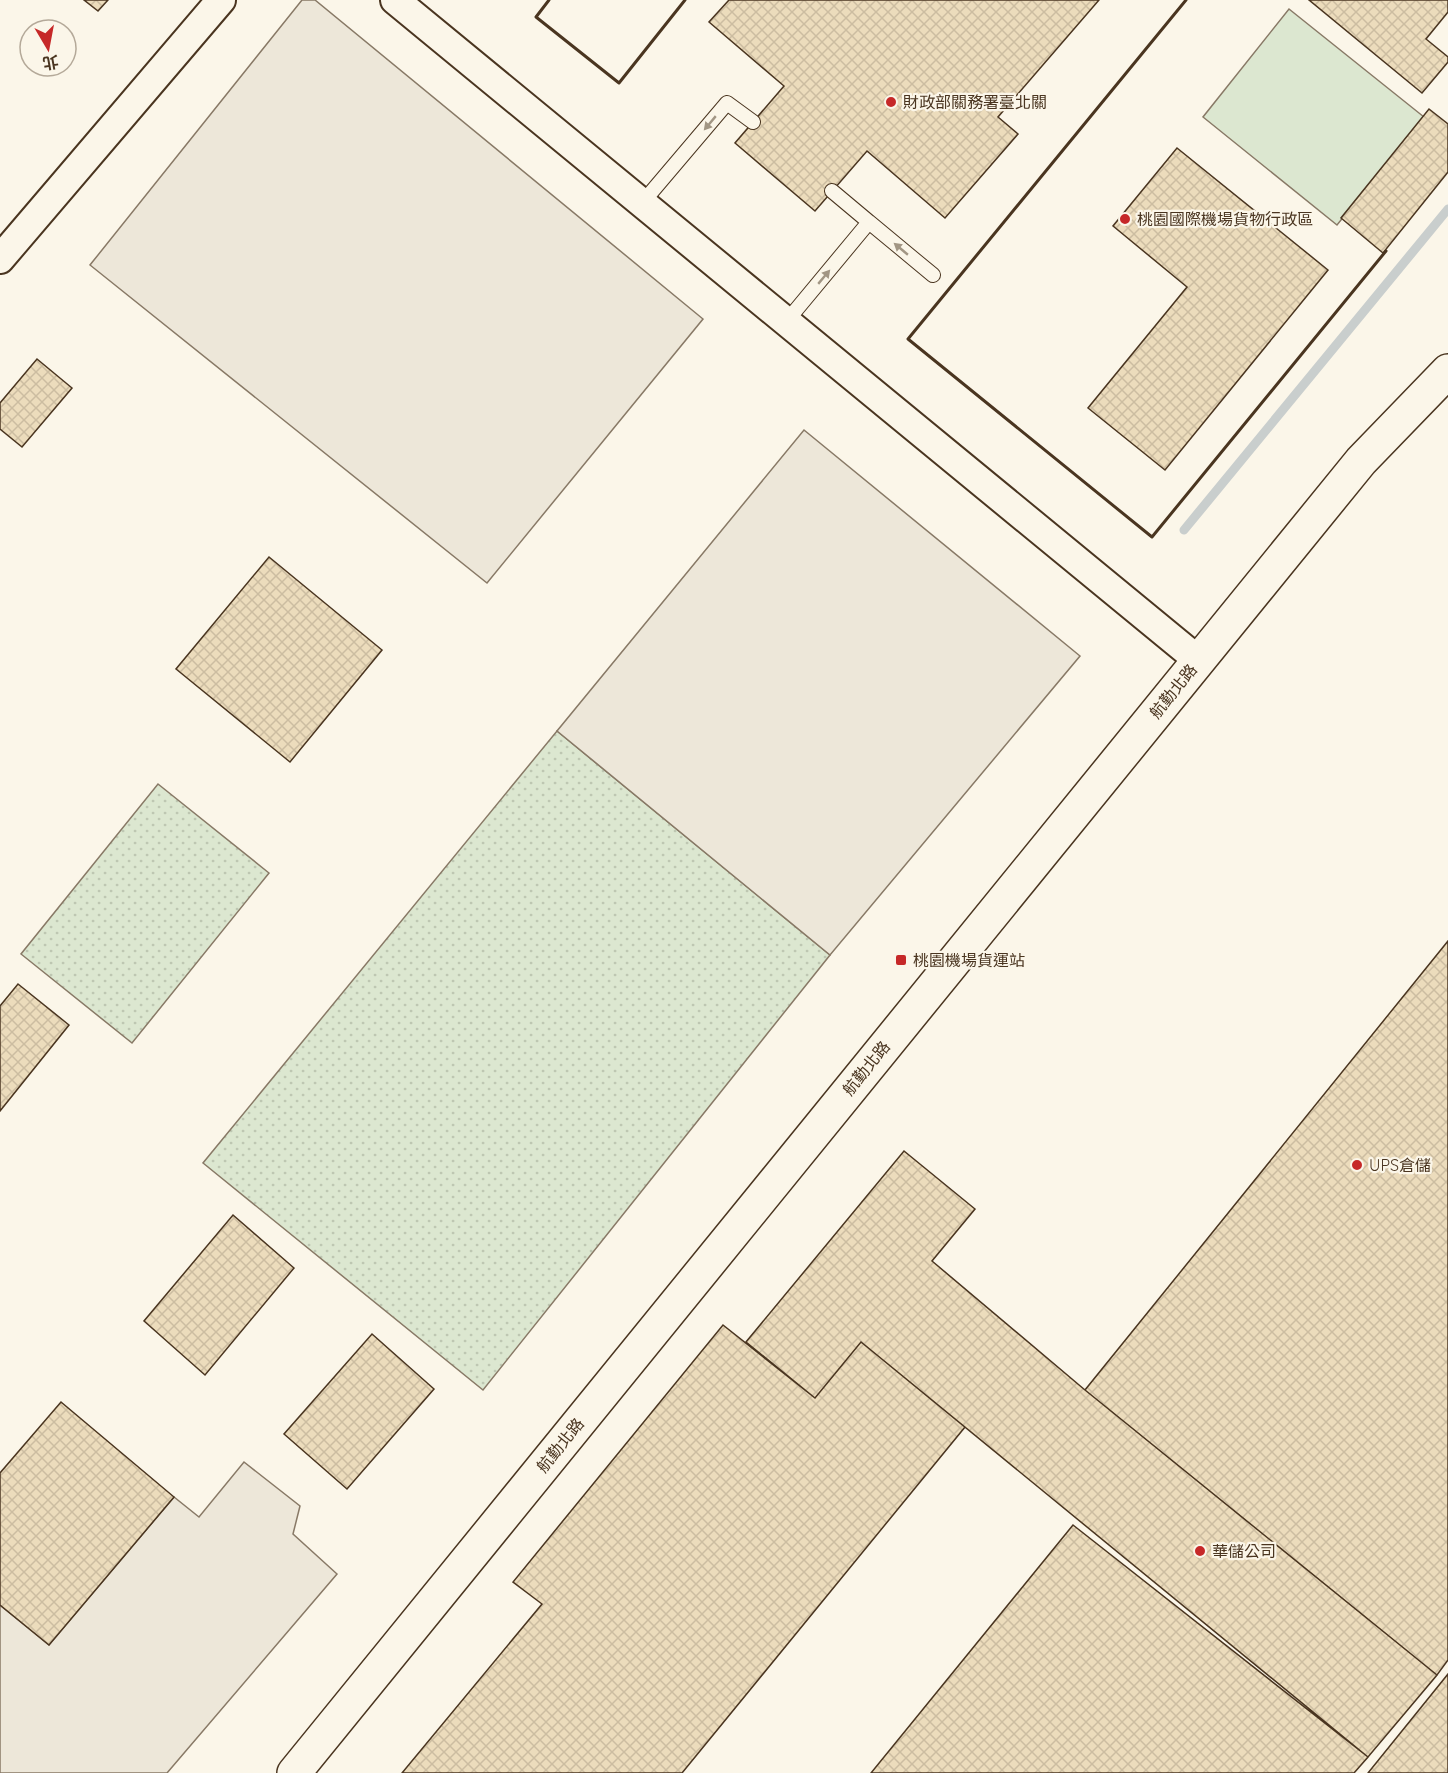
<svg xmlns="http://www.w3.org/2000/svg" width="1448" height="1773" viewBox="0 0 1448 1773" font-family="Quicksand,'Noto Sans TC',sans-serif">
<defs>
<pattern id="grass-dots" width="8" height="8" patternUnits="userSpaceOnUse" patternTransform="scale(1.5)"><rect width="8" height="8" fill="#dce7d0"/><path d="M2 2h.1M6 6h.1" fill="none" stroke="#bec7b2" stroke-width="1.8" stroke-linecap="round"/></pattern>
<pattern id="building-cross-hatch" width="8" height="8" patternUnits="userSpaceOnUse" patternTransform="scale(1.5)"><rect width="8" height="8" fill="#ecdcbc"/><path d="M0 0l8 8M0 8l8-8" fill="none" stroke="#ccbda1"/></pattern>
</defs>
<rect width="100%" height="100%" fill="#fbf6e9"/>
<path fill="url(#grass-dots)" stroke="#887966" stroke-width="1.5" d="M557 731 830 955 483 1390 203 1163Z
M158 784 269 873 132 1043 21 954Z"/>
<path fill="#dce7d0" stroke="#887966" stroke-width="1.5" d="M1289 9 1424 117 1337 225 1203 117Z"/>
<path fill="#ede7d9" stroke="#887966" stroke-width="1.5" d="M302 0H315L703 319 487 583 90 265Z
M804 430 1080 656 830 955 557 731Z
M244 1462 300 1506 293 1534 337 1574 167 1773H0V1605L49 1645 174 1497 199 1517Z"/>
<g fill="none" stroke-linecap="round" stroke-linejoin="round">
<path stroke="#c9cecd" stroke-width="9" d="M1184 530 1448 209"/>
</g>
<path fill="url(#building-cross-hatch)" stroke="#4a3520" stroke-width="1.5" d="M84 0H108L98 11Z
M729 0H1099L998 117 1018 134 945 218 867 151 815 211 735 143 784 86 709 22Z
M1309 0H1448V12L1426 39 1448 57V62L1422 93Z
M1429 109 1448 124V172L1383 253 1341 218Z
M1177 148 1328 270 1165 470 1088 408 1187 287 1113 226Z
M37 359 72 388 22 447 0 429V403Z
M269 557 382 650 290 762 176 669Z
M1448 941V1660L1437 1675 1085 1390Z
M18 984 69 1025 0 1111V1006Z
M904 1151 975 1209 932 1261 1085 1390 1437 1675 1368 1757 861 1342 815 1398 746 1342Z
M233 1215 294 1268 205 1375 144 1321Z
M723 1325 815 1398 861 1342 965 1427 682 1773H402L542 1604 513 1582Z
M372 1334 434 1389 347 1489 284 1434Z
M61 1402 174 1497 49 1645 0 1605V1473Z
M1073 1525 1368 1757 1354 1773H871Z
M1448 1674V1773H1368Z"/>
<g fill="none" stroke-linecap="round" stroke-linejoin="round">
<defs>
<path id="service" d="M643 202 727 103 753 122
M869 222 933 275
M786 322 869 222 832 191"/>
<path id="minor" d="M395 0 1198 660
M0 259 221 0"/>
<path id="tertiary" d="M294 1773 1361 461 1448 371"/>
</defs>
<use href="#service" stroke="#4a3520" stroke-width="16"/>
<use href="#minor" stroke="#4a3520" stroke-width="32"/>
<use href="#tertiary" stroke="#4a3520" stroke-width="36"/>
<use href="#service" stroke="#fbf6e9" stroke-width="14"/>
<use href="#minor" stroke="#fbf6e9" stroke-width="28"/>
<use href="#tertiary" stroke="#fbf6e9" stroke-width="33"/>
<path stroke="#4a3520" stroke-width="3" d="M549 0 536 17 619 83 685 0
M1186 0 908 339 1152 537 1386 251"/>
</g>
<defs><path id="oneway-solid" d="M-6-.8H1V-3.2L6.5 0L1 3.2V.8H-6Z" transform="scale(1.5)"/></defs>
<g fill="#a29684">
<use href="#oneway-solid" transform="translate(710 123) rotate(130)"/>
<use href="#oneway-solid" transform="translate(901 249) rotate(-140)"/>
<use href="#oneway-solid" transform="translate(824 277) rotate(-50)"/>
</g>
<g fill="#c62828" stroke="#fbf6e9" stroke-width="2">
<circle cx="891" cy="102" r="6"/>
<circle cx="1125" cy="219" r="6"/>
<rect x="895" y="954" width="12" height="12" rx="3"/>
<circle cx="1357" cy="1165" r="6"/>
<circle cx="1200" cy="1551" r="6"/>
</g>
<g text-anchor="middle" stroke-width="4.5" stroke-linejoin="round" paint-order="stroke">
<g font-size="16" fill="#4a3520" stroke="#fbf6e9" text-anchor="start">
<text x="903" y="108">財政部關務署臺北關</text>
<text x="1137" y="225">桃園國際機場貨物行政區</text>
<text x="913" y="966">桃園機場貨運站</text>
<text x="1369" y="1171">UPS倉儲</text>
<text x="1212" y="1557">華儲公司</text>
</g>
<g font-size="16" fill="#4a3520" stroke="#fbf6e9">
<text transform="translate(1173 691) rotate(-51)" y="6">航勤北路</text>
<text transform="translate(866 1068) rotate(-51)" y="6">航勤北路</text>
<text transform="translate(560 1445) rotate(-51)" y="6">航勤北路</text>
</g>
</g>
<g transform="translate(48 48) rotate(170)"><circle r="28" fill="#fbf6e9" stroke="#b4a999" stroke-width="1.5"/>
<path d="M0-4.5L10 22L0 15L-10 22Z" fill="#c62828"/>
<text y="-9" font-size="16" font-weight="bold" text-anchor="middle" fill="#4a3520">北</text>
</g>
</svg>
